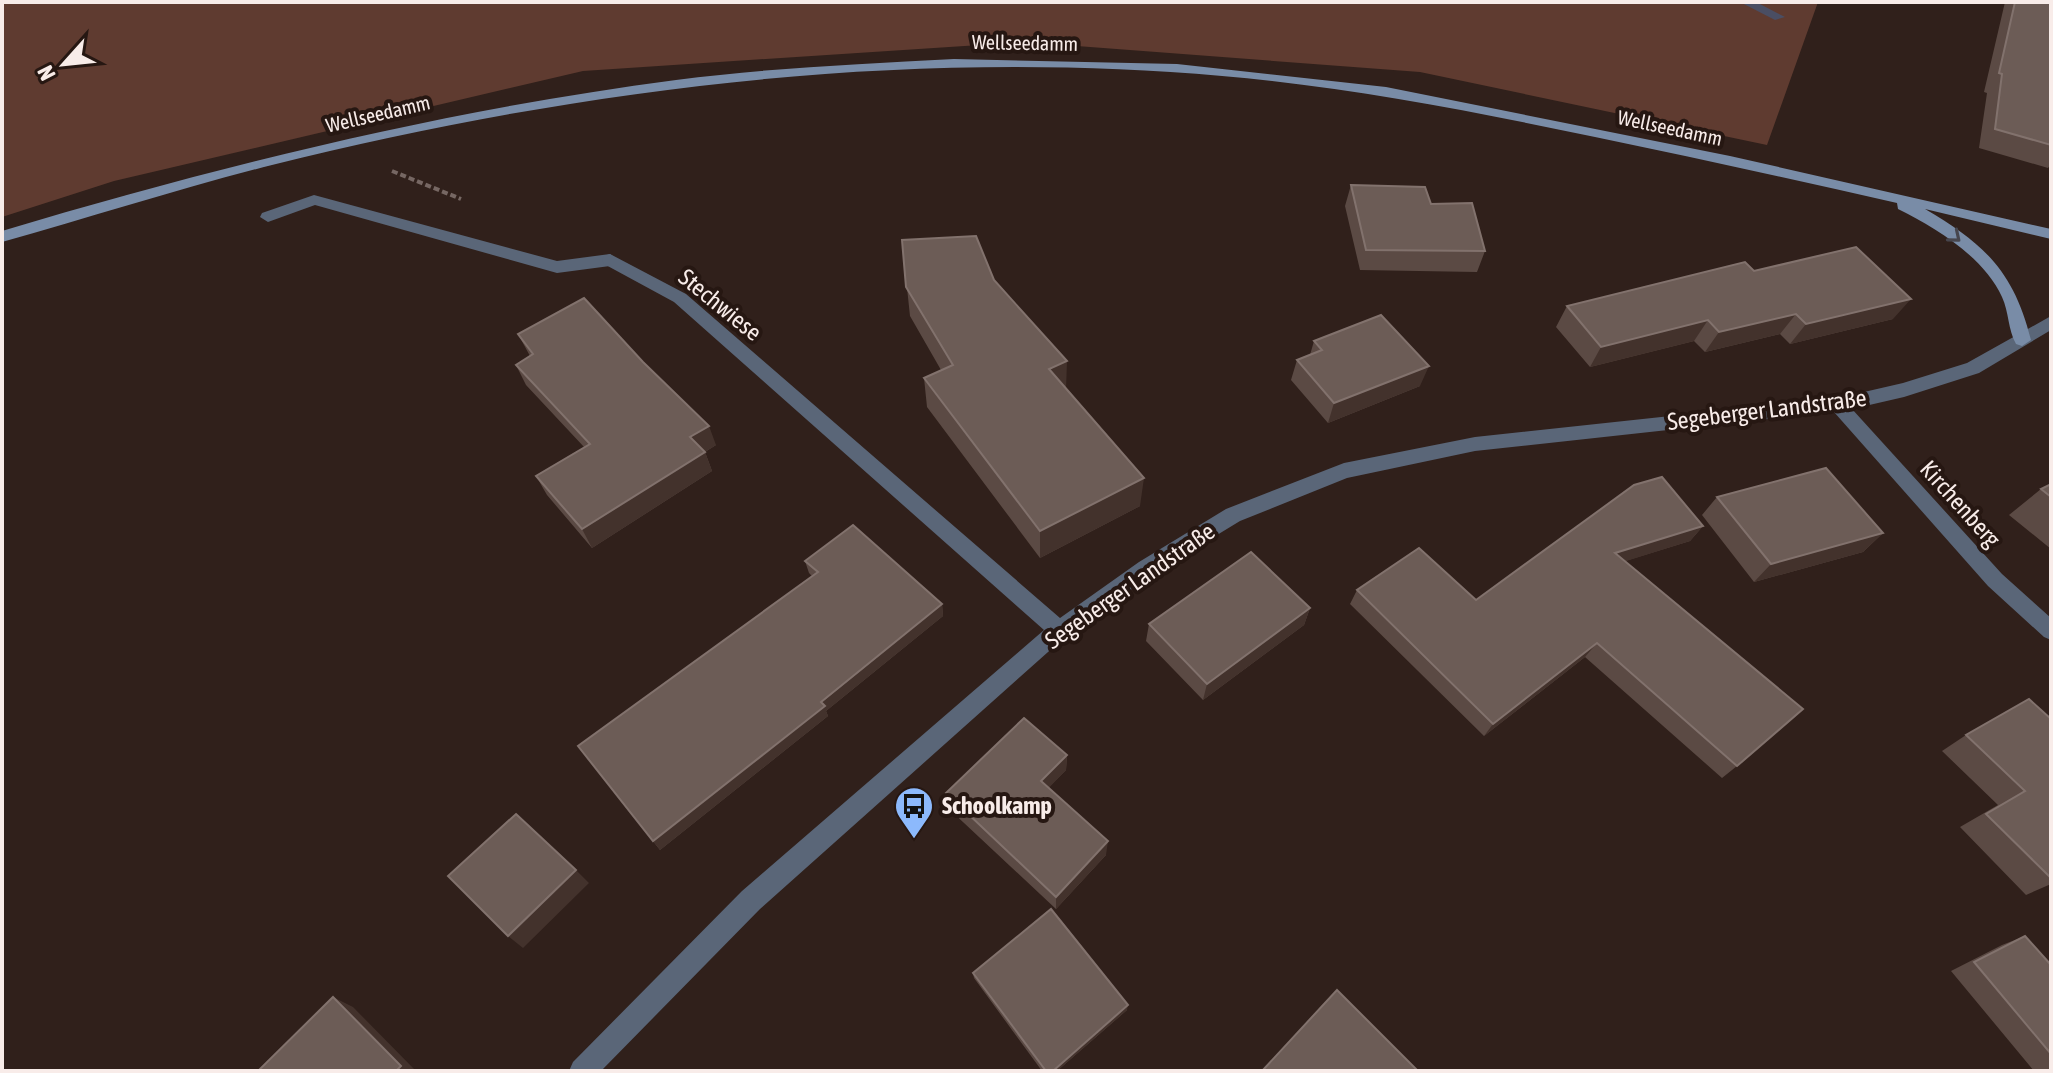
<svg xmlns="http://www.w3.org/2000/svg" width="2053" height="1073" viewBox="0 0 2053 1073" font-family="'Asap Condensed',sans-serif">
<rect width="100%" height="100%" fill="#30201b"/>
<path fill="#5f3b30" d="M2 2H1818L1767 145 1420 72 1024 42 583 71 114 181 2 217Z"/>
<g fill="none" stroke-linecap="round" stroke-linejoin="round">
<path fill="#4a4e63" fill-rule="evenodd" d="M1740 2H1756L1785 17 1775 20Z"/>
<path stroke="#766763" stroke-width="4" stroke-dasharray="6 3" stroke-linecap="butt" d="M392 171 461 199"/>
<path fill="#5a6678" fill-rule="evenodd" d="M314 195 557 261 610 254 618 260 610 266 557 273 315 205 268 222 260 217 262 213Z"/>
<path fill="#5a6678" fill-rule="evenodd" d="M610 254 686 294 1060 618 1139 562 1226 509 1344 463 1475 437 1838 398 1903 383 1967 363 2051 316V330L1979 373 1904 397 1852 409 2002 574 2051 618V640L2044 637 1988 586 1834 412 1475 451 1347 478 1240 521 1153 574 1066 636 760 909 601 1071H569L573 1062 742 891 1044 630 674 302 604 264 602 260 604 256Z"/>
<path fill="#798ca7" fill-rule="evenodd" d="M954 59 1177 64 1386 87 1730 156 2051 229V239L1925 209C1985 244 2014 272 2031 340L2022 346 2016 344C2008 330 2009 312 2002 297 1984 257 1936 228 1898 209L1897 203C1797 180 1696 158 1595 137 1471 111 1348 87 1222 76 904 48 581 88 272 165 181 188 92 217 2 242V231C223 165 446 110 676 80 768 68 861 64 954 59Z"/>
</g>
<path fill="#5b4a44" d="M2005 2H2051V164L2048 168 1979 148 1987 93 1984 92Z
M1351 185 1431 204 1485 251 1477 272 1360 270 1345 206Z
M902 240 994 280 1066 388 1140 506 1040 558 927 407 924 378 941 370 910 316Z
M1754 271 1893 319 1790 344 1780 334 1705 352 1694 341 1590 367 1556 327 1567 306Z
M518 334 716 445 705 452 712 471 592 548 547 495 536 476 584 447 526 385 516 365 530 356Z
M1314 341 1420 386 1328 423 1291 380 1297 360 1310 355Z
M2051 484V549L2009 515 2041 489Z
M1717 497 1883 533 1863 552 1754 582 1702 515Z
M1703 526 1690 541 1625 561 1737 766 1722 778 1585 657 1484 736 1350 604 1357 590 1476 600Z
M805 561 942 604 943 616 826 711 828 716 660 850 578 746 812 576 809 573Z
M1310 608 1304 625 1203 700 1146 641 1149 624Z
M2051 719V884L2026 895 1960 827 1998 805 1942 751 1966 735Z
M1067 755 1066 770 1048 788 1106 855 1056 909 948 808 946 793Z
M2025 936 2051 965V1071H2034L1951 971 2002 945Z
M973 973 1127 1010 1057 1071H1042L974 978Z"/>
<path fill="#43322c" d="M1911 299 1893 319 1790 344 1806 324Z
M1796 314 1780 334 1705 352 1719 332Z
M1708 320 1694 341 1590 367 1601 347Z
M1067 361 1066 390 1049 369Z
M1429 366 1420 386 1328 423 1334 403Z
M709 426 716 445 697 457 690 437Z
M705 452 712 471 592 548 582 529Z
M1144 478 1140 506 1040 558V531Z
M1703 526 1690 541 1604 568 1615 553Z
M1883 533 1863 552 1754 582 1771 564Z
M942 604 943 616 826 711 828 716 660 850 653 841Z
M1310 608 1304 625 1203 700 1207 684Z
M1597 643 1585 657 1484 736 1493 724Z
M1067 755 1066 770 1041 796V781Z
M1108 841 1106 855 1056 909V897Z
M576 870 589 883 523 948 508 936Z
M333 997 353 1007 416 1071H396Z
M1128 1005 1127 1010 1057 1071H1053Z"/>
<path fill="#6c5c56" stroke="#82726d" stroke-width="2" d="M2015 2H2051V145L1995 129 2002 74 1999 73Z
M1351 185 1425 187 1431 204 1472 203 1485 251 1366 250Z
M976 236 994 280 1067 361 1049 369 1144 478 1040 531 924 378 953 365 906 287 902 240Z
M1856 247 1911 299 1806 324 1796 314 1719 332 1708 320 1601 347 1567 306 1745 262 1754 271Z
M584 298 643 362 709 426 690 437 705 452 582 529 536 476 590 444 516 365 533 354 518 334Z
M1381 315 1429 366 1334 403 1297 360 1322 350 1314 341Z
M1826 468 1883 533 1771 564 1717 497Z
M1662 477 1703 526 1615 553 1803 709 1737 766 1597 643 1493 724 1357 590 1419 548 1476 600 1634 485Z
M2051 484V497L2041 489Z
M853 525 942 604 821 702 825 706 653 841 578 746 818 572 805 561Z
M1251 552 1310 608 1207 684 1149 624Z
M2029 699 2051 719V878L1986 814 2025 791 1966 735Z
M1024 718 1067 755 1041 781 1108 841 1056 897 946 793Z
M516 814 576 870 508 936 448 876Z
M1051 909 1128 1005 1053 1071H1046L973 973Z
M2025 936 2051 965V1054L1974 962Z
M1337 990 1418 1071H1262Z
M333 997 401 1066 396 1071H258Z"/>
<defs><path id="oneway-chevron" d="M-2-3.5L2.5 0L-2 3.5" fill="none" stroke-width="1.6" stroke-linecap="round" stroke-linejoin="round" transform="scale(2)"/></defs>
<use stroke="#47464e" href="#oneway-chevron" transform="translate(1955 237) rotate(40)"/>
<defs>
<symbol id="bus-pin" viewBox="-11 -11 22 30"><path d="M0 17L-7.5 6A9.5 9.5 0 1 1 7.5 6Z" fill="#8cb9fc" stroke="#261712"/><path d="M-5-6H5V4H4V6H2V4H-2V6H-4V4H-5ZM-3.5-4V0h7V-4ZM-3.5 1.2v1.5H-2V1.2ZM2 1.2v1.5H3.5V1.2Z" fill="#111"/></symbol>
</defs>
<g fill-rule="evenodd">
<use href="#bus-pin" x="892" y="784" width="44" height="60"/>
</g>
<g text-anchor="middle" stroke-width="8" stroke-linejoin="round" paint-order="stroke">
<g font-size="20" fill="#f8ece9" stroke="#261712">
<text transform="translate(1025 43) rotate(1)" y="7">Wellseedamm</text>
<text transform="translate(378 114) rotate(-13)" y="7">Wellseedamm</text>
<text transform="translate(1670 128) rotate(12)" y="7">Wellseedamm</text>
</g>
<g font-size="24" fill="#f8ece9" stroke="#261712">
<text transform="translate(720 305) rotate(39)" y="8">Stechwiese</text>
<text transform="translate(1767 410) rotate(-7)" y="8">Segeberger Landstraße</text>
<text transform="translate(1960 504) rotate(48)" y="8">Kirchenberg</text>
<text transform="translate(1130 586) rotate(-35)" y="8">Segeberger Landstraße</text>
</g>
<g font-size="24" font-weight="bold" fill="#f8ece9" stroke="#261712" text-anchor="start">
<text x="942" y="814">Schoolkamp</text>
</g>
</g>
<rect width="2053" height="1073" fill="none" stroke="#f8ece9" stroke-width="8"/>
<g transform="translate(64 64) rotate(243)" stroke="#261712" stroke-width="6" paint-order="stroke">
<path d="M0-6L14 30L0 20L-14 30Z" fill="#f8ece9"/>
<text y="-12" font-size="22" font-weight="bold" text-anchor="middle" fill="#f8ece9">N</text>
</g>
</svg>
